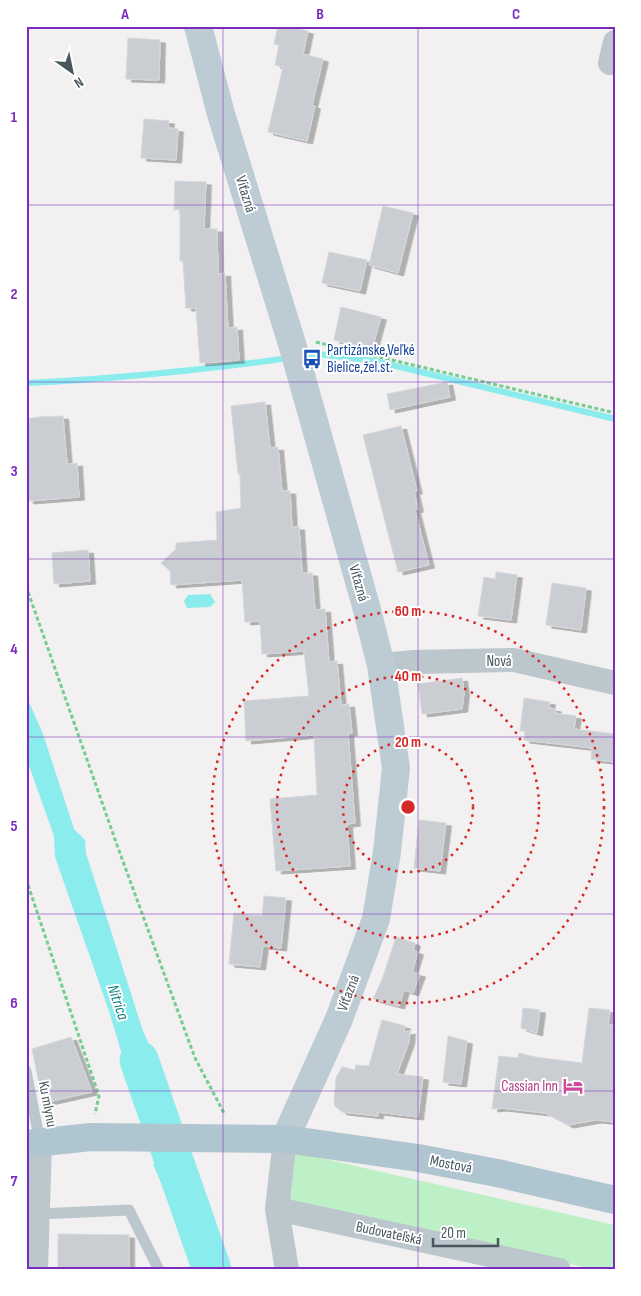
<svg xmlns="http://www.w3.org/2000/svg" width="641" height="1296" viewBox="0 0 641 1296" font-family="'Sofia Sans Condensed',sans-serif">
<defs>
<filter id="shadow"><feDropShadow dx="5.5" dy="3" stdDeviation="0" flood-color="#0004"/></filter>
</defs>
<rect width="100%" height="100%" fill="#f2f0f0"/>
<path fill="#bef0c7" d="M294 1152 615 1225V1270H597L288 1202Z"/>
<path fill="#8beced" d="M210 594 215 602 210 607 187 608 184 601 188 595Z
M26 695 43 734 74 829 85 840 86 853 143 1031 170 1092 176 1110 139 1111 109 1011 55 857 54 836 26 757Z
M194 1163 230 1270H196L184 1237 153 1164Z"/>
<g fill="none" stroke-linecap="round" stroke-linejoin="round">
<path stroke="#8beced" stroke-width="6" d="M301 356 318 354 375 361 615 419
M26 383C114 379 202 370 289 358"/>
<path stroke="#8beced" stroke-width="39" d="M139 1060 212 1270"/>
</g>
<path fill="#caced2" stroke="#d4d7db" filter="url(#shadow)" d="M278 26H287L308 31 303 54 323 59 312 105 315 106 307 141 268 132 283 67 275 65 279 45 274 44Z
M128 38 160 40 159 80 126 79Z
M144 119 169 121 168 128 178 129 176 160 141 158Z
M175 181 206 182 204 229H217L218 274 225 273 228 328 237 327 239 360 200 363 196 308H186L183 261H180V209L174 210Z
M383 206 413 213 398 273 369 265Z
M329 252 367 260 360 291 322 283Z
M341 307 381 317 372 349 334 340Z
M447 382 450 397 390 410 387 394Z
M265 402 270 448 278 447 282 491H290L292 527H299L302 573H312L315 610 325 609 329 662 337 661 341 705 349 704 352 733H348L355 823 347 824 350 866 276 871 270 799 317 795 314 735 246 741 244 701 309 696 304 651 262 654 260 621 245 622 242 580 171 585 170 571 161 563 176 549V543L217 540 216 512 241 508 240 474H238L231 406Z
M47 416V417L63 416 67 464 77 463 79 497 28 501 26 419Z
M401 426 417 491H414L418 509 415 510 429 565 398 572 363 435Z
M88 550 90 581 54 584 52 553Z
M496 572 517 575 511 620 478 616 484 577 495 579Z
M552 583 586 588 581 630 546 625Z
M462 678 464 693 462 709 422 714 418 684Z
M524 698 550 702 549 708 556 709 555 713 576 716 574 729 615 734V762L591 759 592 748 524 740 525 731H520Z
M419 820 446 823 440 871 414 868Z
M264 896 286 898 281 948 263 946 260 967 229 964 234 913 262 916Z
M396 937 415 943 413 950 418 952 412 972 420 974 413 993 404 990 399 1006 373 999 382 980Z
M523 1008 540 1010 537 1033 521 1028Z
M589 1008 610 1010 608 1025H615V1122L596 1120 568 1125 545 1113 501 1108 492 1109 499 1056 518 1058 519 1053 535 1057 582 1063Z
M382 1020 405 1026 404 1032 410 1031 409 1042 397 1074 423 1077 418 1117 378 1112V1116L342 1112 335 1106 334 1101 336 1078 342 1067 355 1070 356 1065 369 1066Z
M448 1036 467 1041 461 1084 443 1082Z
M71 1037 92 1092 43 1103 32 1049Z
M58 1234 129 1235V1270H58Z"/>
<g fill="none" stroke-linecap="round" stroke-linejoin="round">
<path stroke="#75ce91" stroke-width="3" stroke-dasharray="4 2.5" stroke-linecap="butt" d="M316 342 615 413
M26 586 117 845 195 1058 225 1115
M26 879 99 1096 95 1114"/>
<path stroke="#bbc7cd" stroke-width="11" d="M26 1071 40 1142
M38 1214 129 1210 159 1270"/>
<path stroke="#bbc7cd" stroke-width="24" d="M610 63 615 42
M381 665 414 662 514 660 615 683
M285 1139 277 1209 287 1270
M277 1209 559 1270
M36 1270 40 1142"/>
<path stroke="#bdccd4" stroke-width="28" d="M198 26 221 114 293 347 366 606 381 665 396 768 387 852 376 919 339 1019 285 1139"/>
<path stroke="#afc5cf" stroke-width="28" d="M26 1144 91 1137 285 1139 418 1158 497 1173 615 1200"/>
</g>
<path fill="none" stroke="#7b2cbf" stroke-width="1" stroke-opacity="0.55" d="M223 26V1270M418 26V1270M26 205H615M26 382H615M26 559H615M26 737H615M26 914H615M26 1091H615"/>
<g fill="none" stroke="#d62828" stroke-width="2.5" stroke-dasharray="2.5 5">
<circle cx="408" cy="807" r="65"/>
<circle cx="408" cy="807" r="131"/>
<circle cx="408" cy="807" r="196"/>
</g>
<defs>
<symbol id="bus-bare" viewBox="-9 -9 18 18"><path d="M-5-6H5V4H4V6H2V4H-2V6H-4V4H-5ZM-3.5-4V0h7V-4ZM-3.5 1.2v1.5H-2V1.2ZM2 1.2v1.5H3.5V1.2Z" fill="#1a4fb4" stroke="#fff" stroke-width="2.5" paint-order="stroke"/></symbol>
<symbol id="hotel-bare" viewBox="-9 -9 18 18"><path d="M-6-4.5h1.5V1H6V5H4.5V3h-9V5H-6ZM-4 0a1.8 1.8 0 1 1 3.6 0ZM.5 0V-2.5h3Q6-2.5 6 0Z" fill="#d1479c" stroke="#fff" stroke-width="2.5" paint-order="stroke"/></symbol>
</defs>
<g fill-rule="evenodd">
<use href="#bus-bare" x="298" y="345" width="28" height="28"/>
<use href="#hotel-bare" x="559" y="1072" width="28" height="28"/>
</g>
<g text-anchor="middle" stroke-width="4" stroke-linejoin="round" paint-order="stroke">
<g font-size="15" fill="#47575d" stroke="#fff">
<text transform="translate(246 194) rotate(73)" y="5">Víťazná</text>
<text transform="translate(359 583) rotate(74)" y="5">Víťazná</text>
<text x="499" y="666">Nová</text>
<text transform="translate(348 993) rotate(-69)" y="5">Víťazná</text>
<text transform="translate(48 1104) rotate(79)" y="5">Ku mlynu</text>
<text transform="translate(451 1164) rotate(11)" y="5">Mostová</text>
<text transform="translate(389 1233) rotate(12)" y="5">Budovateľská</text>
</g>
<g font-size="15" fill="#164399" stroke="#fff" text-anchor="start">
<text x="327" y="355">Partizánske,Veľké<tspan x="327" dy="17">Bielice,žel.st.</tspan></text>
</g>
<g font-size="15" fill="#b23c85" stroke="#fff" text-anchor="end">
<text x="558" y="1091">Cassian Inn</text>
</g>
<g font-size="16" font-style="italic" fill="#0c8486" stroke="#fff">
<text transform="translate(119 1002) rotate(71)" y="6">Nitrica</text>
</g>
</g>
<circle cx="408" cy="807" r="8" fill="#d62828" stroke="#fff" stroke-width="2.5"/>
<g font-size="15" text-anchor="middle" font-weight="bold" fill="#d62828" stroke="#fff" stroke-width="4" stroke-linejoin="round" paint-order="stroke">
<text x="408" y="616">60 m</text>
<text x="408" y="681">40 m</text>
<text x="408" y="747">20 m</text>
</g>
<rect width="641" height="1296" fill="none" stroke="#ffffff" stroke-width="55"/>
<g transform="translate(72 72) rotate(147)" stroke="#ffffff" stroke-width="4" paint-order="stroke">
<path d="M0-4L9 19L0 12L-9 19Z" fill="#47575d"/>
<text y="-8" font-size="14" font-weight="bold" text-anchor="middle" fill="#47575d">N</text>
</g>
<path d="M433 1238v8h65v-8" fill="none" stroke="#47575d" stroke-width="2.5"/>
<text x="441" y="1238" font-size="15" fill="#47575d" stroke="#ffffff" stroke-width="4" paint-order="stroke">20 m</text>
<rect x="28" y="28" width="586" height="1240" fill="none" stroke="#7b2cbf" stroke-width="2"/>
<g font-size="16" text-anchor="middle" font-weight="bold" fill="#7b2cbf">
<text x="125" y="19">A</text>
<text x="320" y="19">B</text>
<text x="516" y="19">C</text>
<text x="14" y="122">1</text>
<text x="14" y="299">2</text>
<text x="14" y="476">3</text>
<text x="14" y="654">4</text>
<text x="14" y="831">5</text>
<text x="14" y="1008">6</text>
<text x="14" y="1186">7</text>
</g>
</svg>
